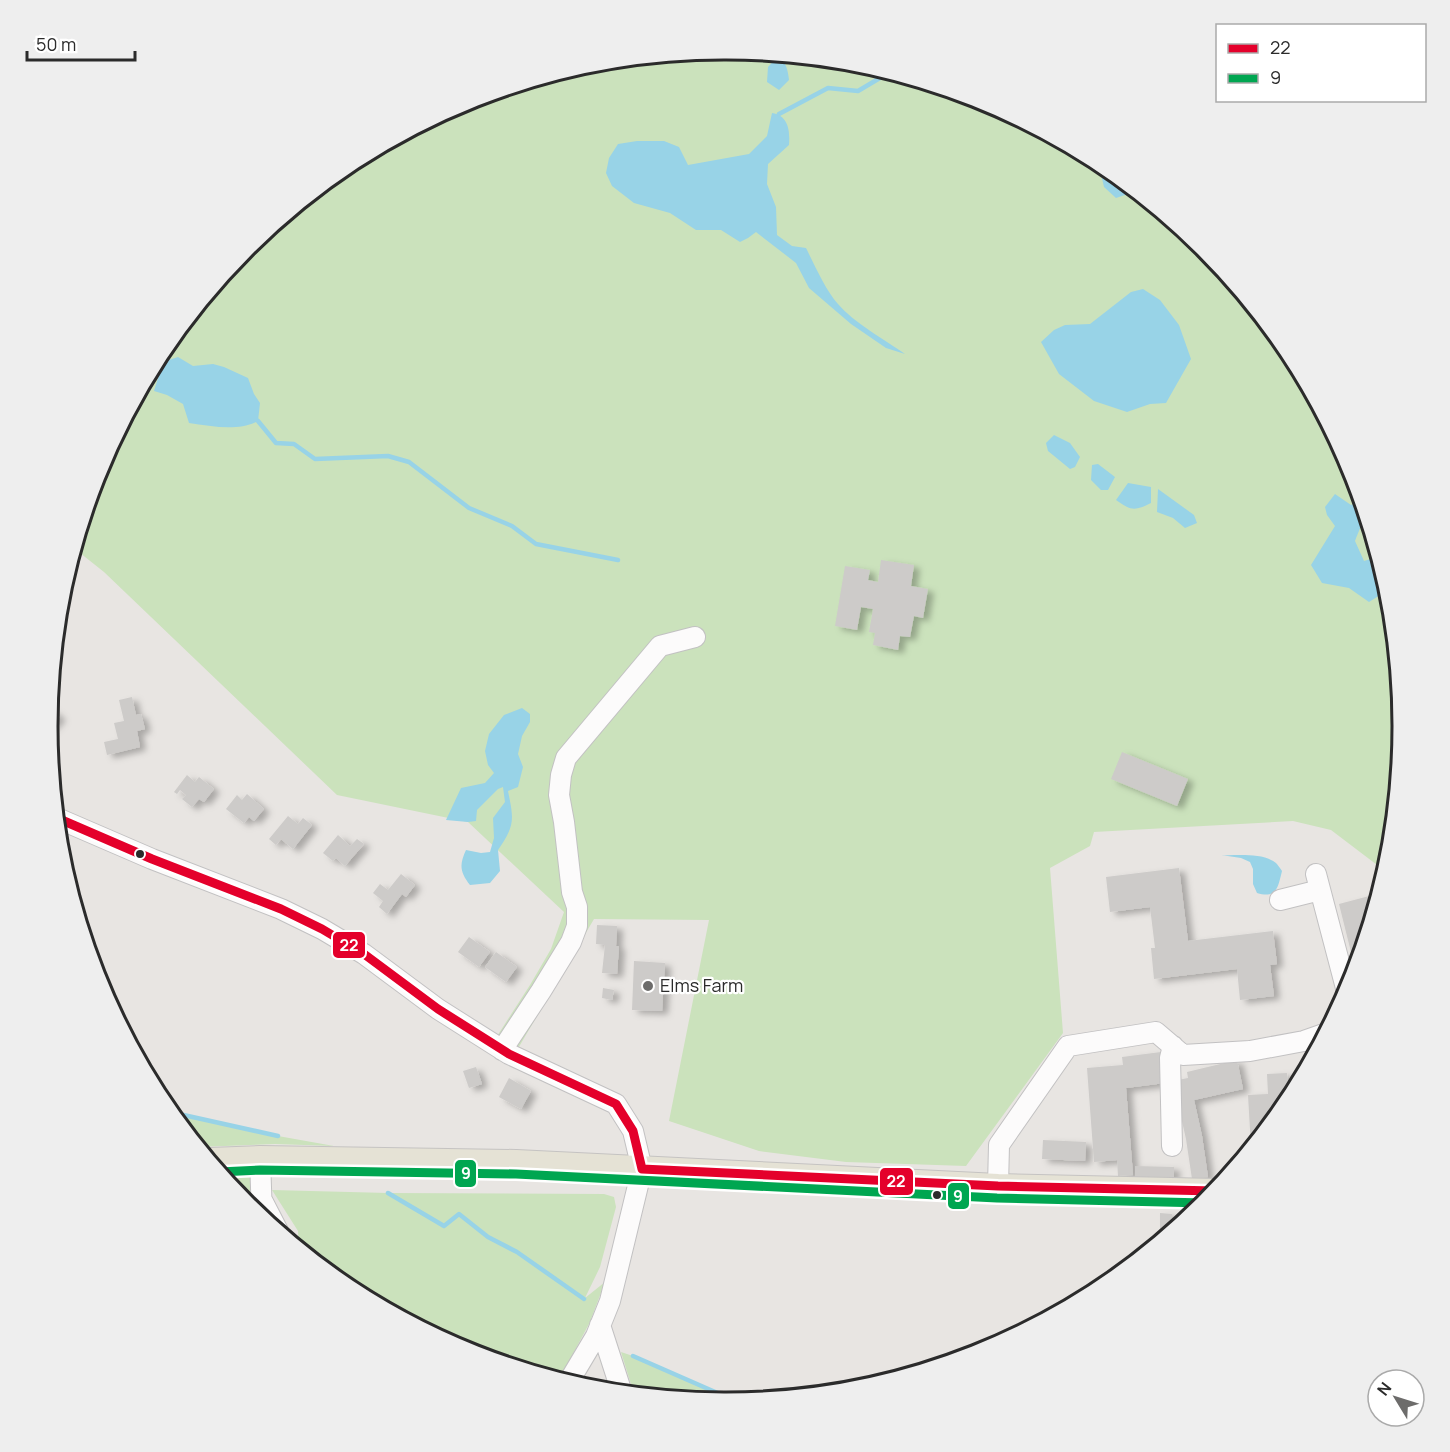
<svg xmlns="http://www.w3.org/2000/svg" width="1450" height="1452" viewBox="0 0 1450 1452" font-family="Manrope,sans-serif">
<defs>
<filter id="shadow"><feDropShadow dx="6" dy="3.5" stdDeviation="3" flood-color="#0004"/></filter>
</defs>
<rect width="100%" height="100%" fill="#e8e5e2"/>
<path fill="#cbe2bc" d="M725 49 857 62 984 101 1101 163 1204 248 1288 350 1351 467 1389 594 1402 726 1389 858 1385 871 1331 830 1293 821 1094 832 1090 846 1050 868 1063 1033 966 1166 846 1162 759 1151 669 1121 709 920 594 919 513 1057 492 1044 530 985 551 949 564 912 468 822 337 795 104 572 75 549 100 467 162 350 247 247 349 163 466 100 593 62Z
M170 1112 278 1136 334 1146 275 1144 199 1147Z
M251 1176 252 1209 246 1204 224 1177Z
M272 1190 388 1193 604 1194 614 1197 616 1207 600 1267 585 1298 605 1282 590 1322 559 1380 466 1351 349 1289 299 1248 298 1231Z
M621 1352 633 1356 738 1402 725 1403 634 1394Z"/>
<path fill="#98d3e7" d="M778 56C786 62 788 70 789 80L779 90 767 82 768 67Z
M772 113C789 116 790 131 789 145L768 164 767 184 776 207 777 235 792 246 806 248C814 264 826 291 838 304 853 322 885 340 905 354L886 348 851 324 809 288 796 263 756 232 748 238 740 242 721 230H696L670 213 634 203 612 186 606 173 609 158 618 144 637 141H664L679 147 688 165 749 154 767 136Z
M1106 167 1151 204 1148 209 1141 204 1134 192 1116 198 1104 187 1101 174Z
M1143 289 1160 300 1179 325 1191 359 1166 403 1150 404 1127 412 1094 401 1059 374 1041 342 1054 330 1065 325 1090 324 1131 292Z
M178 357 193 366 213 364 224 367 248 378 254 394 260 403 258 421C237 432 212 426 189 423L183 404 167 395 154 391 163 362Z
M1054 435 1070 443 1080 457 1075 467 1070 469 1048 451 1046 443Z
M1098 464 1115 477 1108 490H1101L1091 480 1092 465Z
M1128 483 1151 487V503C1135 511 1131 511 1116 500Z
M1158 489 1194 515 1197 523 1185 528 1173 518 1157 512Z
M1335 494 1351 505 1359 502C1369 515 1360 526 1355 541L1364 561 1378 557 1388 590 1369 602 1349 588 1322 583 1311 565 1335 526 1327 515 1325 507Z
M522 708 530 714V722L522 736 518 754 523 767 518 787 508 791C514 820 515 825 498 850L500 871 490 883 470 885C460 872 459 865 466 850L481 853 490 852 494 838 493 818 505 802 503 787 498 789 477 810 476 821 468 822 446 820 461 788 485 783 494 773 488 765 485 751 489 734 504 715Z
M1221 855C1237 856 1262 852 1276 863 1278 865 1280 868 1282 871 1278 887 1277 899 1257 893L1253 884V869L1250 862 1241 858Z"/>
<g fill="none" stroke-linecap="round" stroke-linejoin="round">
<path stroke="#98d3e7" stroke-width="4.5" d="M779 114 828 88 858 91 890 72
M258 421 276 443 294 444 315 459 388 456 409 462 469 508 512 526 536 544 618 560
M170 1112 278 1136
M388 1193 444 1226 459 1214 488 1237 517 1252 584 1299
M633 1356 738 1402"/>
</g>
<path fill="#cdcbc9" filter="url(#shadow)" d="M881 560 914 565 911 586 928 589 923 618 914 616 910 637 900 636 898 650 873 645 875 633 869 632 873 609 861 607 857 630 835 626 845 566 870 570 868 580 878 582Z
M132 697 136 715 141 714 145 729 137 731 140 747 107 755 104 742 118 739 114 723 124 721 119 700Z
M50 708 60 717 48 730V726Z
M1122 752 1188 779 1177 806 1111 779Z
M187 775 195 782 199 777 214 789 204 802 199 799 192 807 182 799 186 795 180 790 177 794 174 792Z
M247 794 264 809 254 821 249 817 244 823 226 809 237 795 242 800Z
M288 816 298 824 303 818 312 825 293 849 281 839 276 845 269 839Z
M338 835 350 846 357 839 364 844 345 866 336 858 333 861 323 853Z
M1179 868 1188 941 1273 931 1277 964 1270 965 1274 996 1240 1000 1237 969 1154 979 1151 948H1155L1150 907 1110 912 1106 877Z
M401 874 415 885 406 897 402 894 387 914 379 907 383 901 373 893 380 884 388 890Z
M1373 895 1375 904 1372 915 1362 918 1366 934 1357 963 1354 964 1339 904Z
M597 925 617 926 616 946H619L617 974 602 973 605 945 596 944Z
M469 937 490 952 479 967 458 952Z
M496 952 517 967 506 982 485 967Z
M634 961 665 963 662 1011 632 1010Z
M603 988 614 990 612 1000 602 998Z
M1161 1052 1165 1083 1126 1088 1133 1175 1118 1176 1117 1160 1094 1162 1087 1068 1123 1065 1122 1057Z
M1237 1060 1243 1089 1194 1100 1202 1136 1208 1177 1192 1179 1186 1139 1173 1081 1188 1078 1187 1072Z
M476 1067 482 1084 469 1088 463 1071Z
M1287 1073 1289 1100 1251 1147 1248 1095 1268 1094 1267 1074Z
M509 1078 531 1091 521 1109 499 1097Z
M1043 1140 1086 1142 1085 1161 1042 1159Z
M1135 1166 1174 1167V1177H1135Z
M1160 1213 1172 1214V1231L1160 1241Z"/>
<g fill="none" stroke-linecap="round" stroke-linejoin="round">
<defs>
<path id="minor" d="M57 818 152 859 281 909 322 929 364 954 438 1009 509 1054 616 1104 633 1131 642 1169 610 1301 596 1336 568 1383
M1316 874 1347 992
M1280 900 1320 890
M502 1050 541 991 571 942 577 926V907L572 892 564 822 559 795 561 775 566 758 660 646 695 637
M1172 1146 1170 1058 1173 1046
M260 1158 262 1217
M998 1186 999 1145 1068 1046 1156 1032 1183 1055 1250 1051 1304 1041 1324 1034
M262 1200 278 1231
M600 1325 622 1393"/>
<path id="major" d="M210 1160 260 1158 516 1162 998 1186 1215 1191"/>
</defs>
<use href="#minor" stroke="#c2c1c2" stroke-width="22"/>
<use href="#major" stroke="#c5c3c2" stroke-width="26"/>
<use href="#minor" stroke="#fcfbfb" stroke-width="20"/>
<use href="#major" stroke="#e5e2d5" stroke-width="24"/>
<defs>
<path id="bus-1" d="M57 818 152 859 281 909 322 929 364 954 438 1009 509 1054 616 1104 633 1131 642 1169 998 1186 1215 1191"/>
<path id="bus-2" d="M219 1172 260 1170 516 1174 997 1198 1205 1203"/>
</defs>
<use href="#bus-1" stroke="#fff" stroke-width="14"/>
<use href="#bus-2" stroke="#fff" stroke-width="14"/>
<use href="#bus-1" stroke="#e4002b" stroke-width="9"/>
<use href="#bus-2" stroke="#00a651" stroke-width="9"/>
</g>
<g fill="#2b2b2b" stroke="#fff" stroke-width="2">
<circle cx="140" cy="854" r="5"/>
<circle cx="937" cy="1195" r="5"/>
</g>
<circle fill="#6d6c6b" stroke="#fff" stroke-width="2" cx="648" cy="986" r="6"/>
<g text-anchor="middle" stroke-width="4.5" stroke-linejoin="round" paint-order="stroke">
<g font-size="18" fill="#2b2b2b" stroke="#fff" text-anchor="start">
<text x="660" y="992">Elms Farm</text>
</g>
</g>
<path d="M0 0H1450V1452H0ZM724 60H726A666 666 0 0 1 1392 726V726A666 666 0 0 1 726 1392H724A666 666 0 0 1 58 726V726A666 666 0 0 1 724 60Z" fill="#eee" fill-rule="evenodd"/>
<path fill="none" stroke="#2b2b2b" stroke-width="3" d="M724 60H726A666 666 0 0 1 1392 726V726A666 666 0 0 1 726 1392H724A666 666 0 0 1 58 726V726A666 666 0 0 1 724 60Z"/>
<g stroke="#fff" stroke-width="2">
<rect x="332" y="931" width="34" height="28" rx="6" fill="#e4002b"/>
<rect x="454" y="1159" width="23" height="29" rx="6" fill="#00a651"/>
<rect x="879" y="1167" width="35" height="29" rx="6" fill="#e4002b"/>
<rect x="947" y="1182" width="23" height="28" rx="6" fill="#00a651"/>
</g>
<g font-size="16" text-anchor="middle" font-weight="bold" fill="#fff">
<text x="349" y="951">22</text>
<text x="466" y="1179">9</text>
<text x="896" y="1187">22</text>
<text x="958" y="1202">9</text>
</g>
<rect x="1216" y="24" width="210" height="78" fill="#ffffff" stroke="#aaaaaa" stroke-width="1.5"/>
<rect x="1228" y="44" width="30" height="9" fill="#e4002b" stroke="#aaaaaa" stroke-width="1.5"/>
<text x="1270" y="54" font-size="18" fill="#2b2b2b">22</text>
<rect x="1228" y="74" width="30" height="9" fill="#00a651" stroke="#aaaaaa" stroke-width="1.5"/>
<text x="1270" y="84" font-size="18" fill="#2b2b2b">9</text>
<g transform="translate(1396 1398) rotate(308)"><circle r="28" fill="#ffffff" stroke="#aaaaaa" stroke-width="1.5"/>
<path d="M0-4.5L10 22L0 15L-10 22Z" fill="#6d6c6b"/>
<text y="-9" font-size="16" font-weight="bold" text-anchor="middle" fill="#2b2b2b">N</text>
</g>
<path d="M27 51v9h108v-9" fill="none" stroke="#2b2b2b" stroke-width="3"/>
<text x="36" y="51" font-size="18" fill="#2b2b2b" stroke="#ffffff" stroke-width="4.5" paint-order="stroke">50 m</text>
</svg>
